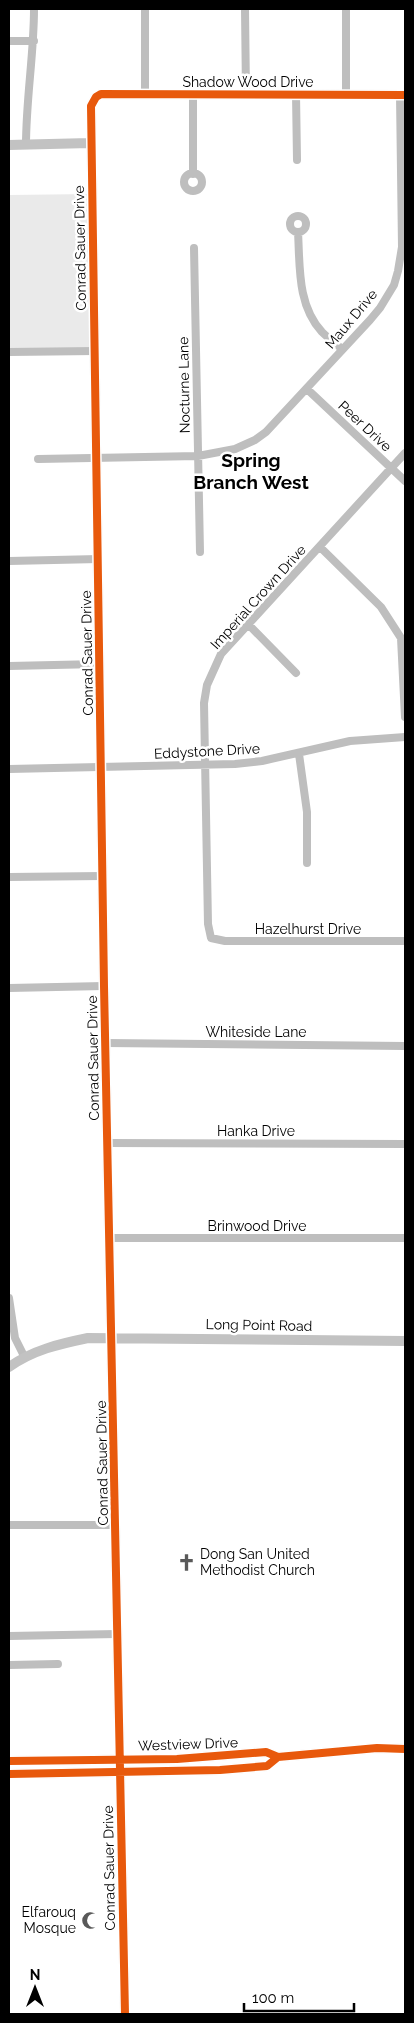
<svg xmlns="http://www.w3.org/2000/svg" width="414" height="2023" viewBox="0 0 414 2023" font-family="Raleway,sans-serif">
<rect width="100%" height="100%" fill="#fff"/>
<path fill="#eaeaea" d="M91 194 95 351 9 352V195Z"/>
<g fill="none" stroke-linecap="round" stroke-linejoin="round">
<path stroke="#bebebe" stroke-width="8" d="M145 9V94
M245 9 246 94
M346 9V94
M9 41H34
M193 94V174
M296 94 297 160
M26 145C26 99 34 54 34 9
M184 182a9 9 0 1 1 18 0a9 9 0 1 1-18 0Z
M290 224a8 8 0 1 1 16 0a8 8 0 1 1-16 0Z
M298 232C300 266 297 305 322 332 328 338 336 344 342 349
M194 248 200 552
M9 352 95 351
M307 389 405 481
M405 453 221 654 207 685 204 703 208 924 211 938 225 941H405
M38 459 198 456 235 449 255 440 266 432 370 320 380 308 394 285 398 271 402 247 400 95
M320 547 381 607 401 638 405 717
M9 561 99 559
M248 624 296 673
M9 666 99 664
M299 754 307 812V863
M9 769 235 764 262 761 350 741 405 737
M9 877 103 876
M9 988 104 986
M106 1043 405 1046
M107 1143 405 1144
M109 1238H405
M9 1298 15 1338 24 1356
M9 1525H115
M9 1636 117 1634
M9 1665 58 1664"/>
<path stroke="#c2c2c2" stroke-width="10" d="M9 145 90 143
M9 1367C33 1350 59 1344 88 1338L405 1341
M9 1761 177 1759 266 1752 278 1757 377 1748 405 1749
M9 1774 220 1770 267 1766 278 1757
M125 2014 104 986 91 106 96 97 101 94 405 95"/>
<defs>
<path id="cycleway" d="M9 1761 177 1759 266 1752 278 1757 377 1748 405 1749
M9 1774 220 1770 267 1766 278 1757
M125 2014 104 986 91 106 96 97 101 94 405 95"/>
</defs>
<use href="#cycleway" stroke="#fff" stroke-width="11"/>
<use href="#cycleway" stroke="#e8590c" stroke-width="8"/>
</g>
<defs>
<symbol id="church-bare" viewBox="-9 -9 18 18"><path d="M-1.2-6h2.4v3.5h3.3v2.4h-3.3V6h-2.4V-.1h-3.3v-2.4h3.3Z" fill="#595959" stroke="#fff" stroke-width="2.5" paint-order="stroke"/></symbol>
<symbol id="mosque-bare" viewBox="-9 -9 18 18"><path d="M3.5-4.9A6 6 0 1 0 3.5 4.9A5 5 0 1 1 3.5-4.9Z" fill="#595959" stroke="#fff" stroke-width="2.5" paint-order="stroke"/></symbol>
</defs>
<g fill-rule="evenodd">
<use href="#church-bare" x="174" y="1550" width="25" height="25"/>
<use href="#mosque-bare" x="78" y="1908" width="25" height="25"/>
</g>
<g text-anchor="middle" stroke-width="5" stroke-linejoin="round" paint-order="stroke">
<g font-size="14" fill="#000" stroke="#fff">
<text x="248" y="87">Shadow Wood Drive</text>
<text transform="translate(80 248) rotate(-91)" y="5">Conrad Sauer Drive</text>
<text transform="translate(351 319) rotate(-50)" y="5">Maux Drive</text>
<text transform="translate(184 385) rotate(-91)" y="5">Nocturne Lane</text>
<text transform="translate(365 426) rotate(43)" y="5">Peer Drive</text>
<text transform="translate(258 597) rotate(-48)" y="5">Imperial Crown Drive</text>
<text transform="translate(87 653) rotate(-91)" y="5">Conrad Sauer Drive</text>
<text transform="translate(207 751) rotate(-3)" y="5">Eddystone Drive</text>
<text x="308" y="934">Hazelhurst Drive</text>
<text x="256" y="1037">Whiteside Lane</text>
<text transform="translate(93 1058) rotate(-91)" y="5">Conrad Sauer Drive</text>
<text x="256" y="1136">Hanka Drive</text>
<text x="257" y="1231">Brinwood Drive</text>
<text transform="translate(259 1325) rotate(1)" y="5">Long Point Road</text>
<text transform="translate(102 1463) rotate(-91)" y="5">Conrad Sauer Drive</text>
<text transform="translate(188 1744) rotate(-2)" y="5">Westview Drive</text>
<text transform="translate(109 1868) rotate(-91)" y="5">Conrad Sauer Drive</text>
</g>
<g font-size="14" fill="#000" stroke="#fff" text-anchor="start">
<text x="200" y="1559">Dong San United<tspan x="200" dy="16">Methodist Church</tspan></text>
<text x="76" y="1917" text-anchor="end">Elfarouq<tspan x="76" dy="16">Mosque</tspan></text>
</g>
<g font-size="19" font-weight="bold" fill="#000" stroke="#fff">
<text x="251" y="467">Spring<tspan x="251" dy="22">Branch West</tspan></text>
</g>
</g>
<rect width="414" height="2023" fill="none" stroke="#000000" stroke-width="20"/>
<g transform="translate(35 1988)" stroke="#ffffff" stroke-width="4" paint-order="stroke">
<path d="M0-4L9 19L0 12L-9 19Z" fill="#000000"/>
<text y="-8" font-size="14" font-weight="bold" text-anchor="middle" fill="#000000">N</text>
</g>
<path d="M244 2003v8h110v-8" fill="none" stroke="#000000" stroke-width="2.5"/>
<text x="252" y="2003" font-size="15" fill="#000000" stroke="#ffffff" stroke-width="4" paint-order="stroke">100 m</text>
</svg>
